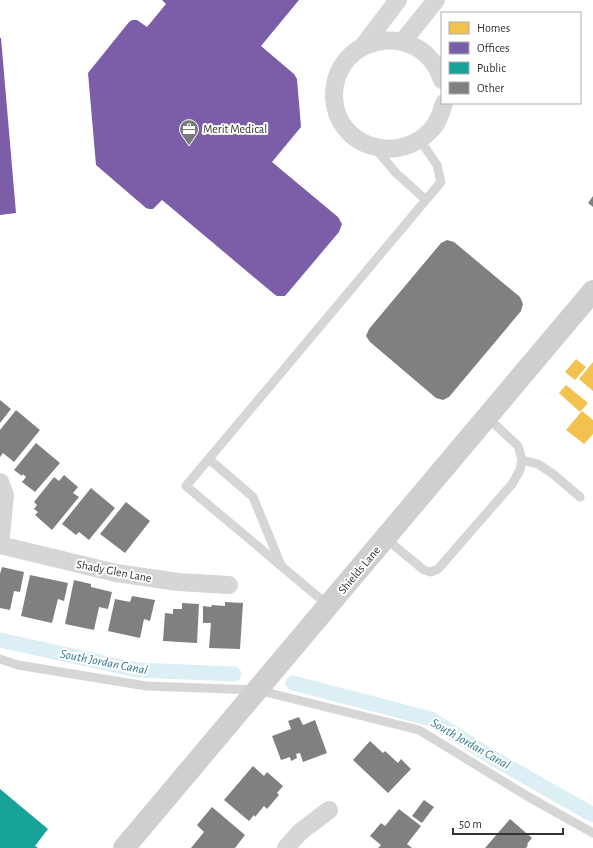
<svg xmlns="http://www.w3.org/2000/svg" width="593" height="848" viewBox="0 0 593 848" font-family="'Alegreya Sans',sans-serif">
<rect width="100%" height="100%" fill="#fff"/>
<path fill="#f2c14e" d="M576 359 586 367 575 380 565 372Z
M593 362V391L579 379Z
M566 385 588 403 580 412 559 393Z
M582 411 593 420V434L584 444 566 430Z"/>
<path fill="#7b5ea7" d="M162 0H299L261 46 294 74 297 79 301 127 272 162 338 217 342 224 339 232 285 296H277L274 294 162 200 153 209H149L146 208 96 165 88 73 129 22 132 20H137L147 27 166 4Z
M0 38H1L16 213 0 215Z"/>
<path fill="#17a398" d="M0 789 48 829 35 846 38 848H0Z"/>
<g fill="none" stroke-linecap="round" stroke-linejoin="round">
<path stroke="#dbeff4" stroke-width="15" d="M0 640 137 670 234 674
M293 683 431 719 493 758 593 815"/>
</g>
<path fill="#808080" d="M593 196V207L588 203Z
M447 240 454 242 520 297 523 304 521 311 449 397 443 400 436 398 370 342 366 336 369 329 441 243Z
M0 400 11 409 0 423Z
M16 410 40 430 14 462 3 453 0 457V430Z
M36 443 60 463 35 492 22 482 26 477 23 474 22 476 14 470Z
M64 475 78 487 73 493 79 497 52 530 35 515 38 512 34 509 37 505 34 502 54 477 59 481Z
M91 488 115 508 89 540 79 532 76 535 62 524Z
M126 502 150 521 125 553 100 534Z
M2 567 24 572 20 592 14 591 10 610 0 608V574Z
M30 575 68 583 64 601 58 599 52 623 21 616Z
M74 580 91 584V587L112 592 108 609 99 607 94 630 65 624Z
M132 596 155 600 150 621 144 619 140 638 108 631 115 599 130 602Z
M225 602 243 603 240 649 209 648 211 623H203V606L211 607 212 605 225 606Z
M182 603 199 604 197 643 163 641 165 613 173 614V609H182Z
M299 717 303 725 315 720 327 753 303 762 300 753 296 754 297 758 291 761 290 757 281 760 272 736 291 729 288 721Z
M370 741 383 753 385 751 398 763 401 759 411 769 388 793 353 760Z
M253 766 264 776 267 772 283 786 277 793 279 795 267 809 264 806 255 817 254 815 249 821 224 800Z
M424 800 434 807 422 823 412 816Z
M212 807 245 835 235 848H191L204 832 197 825Z
M399 809 421 826 407 844 412 848H378L381 845 370 836 381 823 385 826Z
M510 819 532 838 527 844 528 845 526 848H485Z"/>
<g fill="none" stroke-linecap="round" stroke-linejoin="round">
<path stroke="#d6d6d6" stroke-width="9" d="M375 148 396 173 426 200
M209 459 253 497 281 565
M522 460 538 464 553 474 580 497
M385 538 424 570 431 572 438 569 512 484 520 470 522 460 518 446 487 417
M329 606 186 486 441 182 437 165 420 140
M0 659 18 665 146 686 257 690 419 730 527 796 593 833"/>
<path stroke="#d6d6d6" stroke-width="18" d="M403 41 436 0
M363 46 398 0
M442 80C422 18 333 33 334 97 336 147 398 166 431 130 438 123 441 113 444 103
M0 482 5 495 0 545
M0 545 116 573 178 582 229 585
M286 848 300 832 329 810"/>
<path stroke="#cfcfcf" stroke-width="22" d="M124 848 593 291"/>
</g>
<defs>
<symbol id="office-pin" viewBox="-11 -11 22 30"><path d="M0 17L-7.5 6A9.5 9.5 0 1 1 7.5 6Z" fill="#7a7a7a" stroke="#fff"/><path d="M-6-3h4V-5.5h4V-3h4V5H-6ZM-1-4.5V-3h2v-1.5ZM-6 0V1H6V0Z" fill="#fff"/></symbol>
</defs>
<g fill-rule="evenodd">
<use href="#office-pin" x="178" y="118" width="22" height="30"/>
</g>
<g text-anchor="middle" stroke-width="4" stroke-linejoin="round" paint-order="stroke">
<g font-size="12" fill="#323232" stroke="#fff" text-anchor="start">
<text x="203" y="133">Merit Medical</text>
</g>
<g font-size="12" fill="#323232" stroke="#fff">
<text transform="translate(359 570) rotate(-50)" y="4">Shields Lane</text>
<text transform="translate(114 571) rotate(11)" y="4">Shady Glen Lane</text>
</g>
<g font-size="13" font-style="italic" fill="#337a8e" stroke="#fff">
<text transform="translate(104 661) rotate(11)" y="5">South Jordan Canal</text>
<text transform="translate(471 743) rotate(30)" y="5">South Jordan Canal</text>
</g>
</g>
<rect x="441" y="12" width="140" height="92" fill="#ffffff" stroke="#adadad"/>
<rect x="449" y="22" width="20" height="12" fill="#f2c14e" stroke="#adadad"/>
<text x="477" y="32" font-size="12" fill="#323232">Homes</text>
<rect x="449" y="42" width="20" height="12" fill="#7b5ea7" stroke="#adadad"/>
<text x="477" y="52" font-size="12" fill="#323232">Offices</text>
<rect x="449" y="62" width="20" height="12" fill="#17a398" stroke="#adadad"/>
<text x="477" y="72" font-size="12" fill="#323232">Public</text>
<rect x="449" y="82" width="20" height="12" fill="#808080" stroke="#adadad"/>
<text x="477" y="92" font-size="12" fill="#323232">Other</text>
<path d="M453 828v6h110v-6" fill="none" stroke="#323232" stroke-width="2"/>
<text x="459" y="828" font-size="12" fill="#323232" stroke="#ffffff" stroke-width="3" paint-order="stroke">50 m</text>
</svg>
